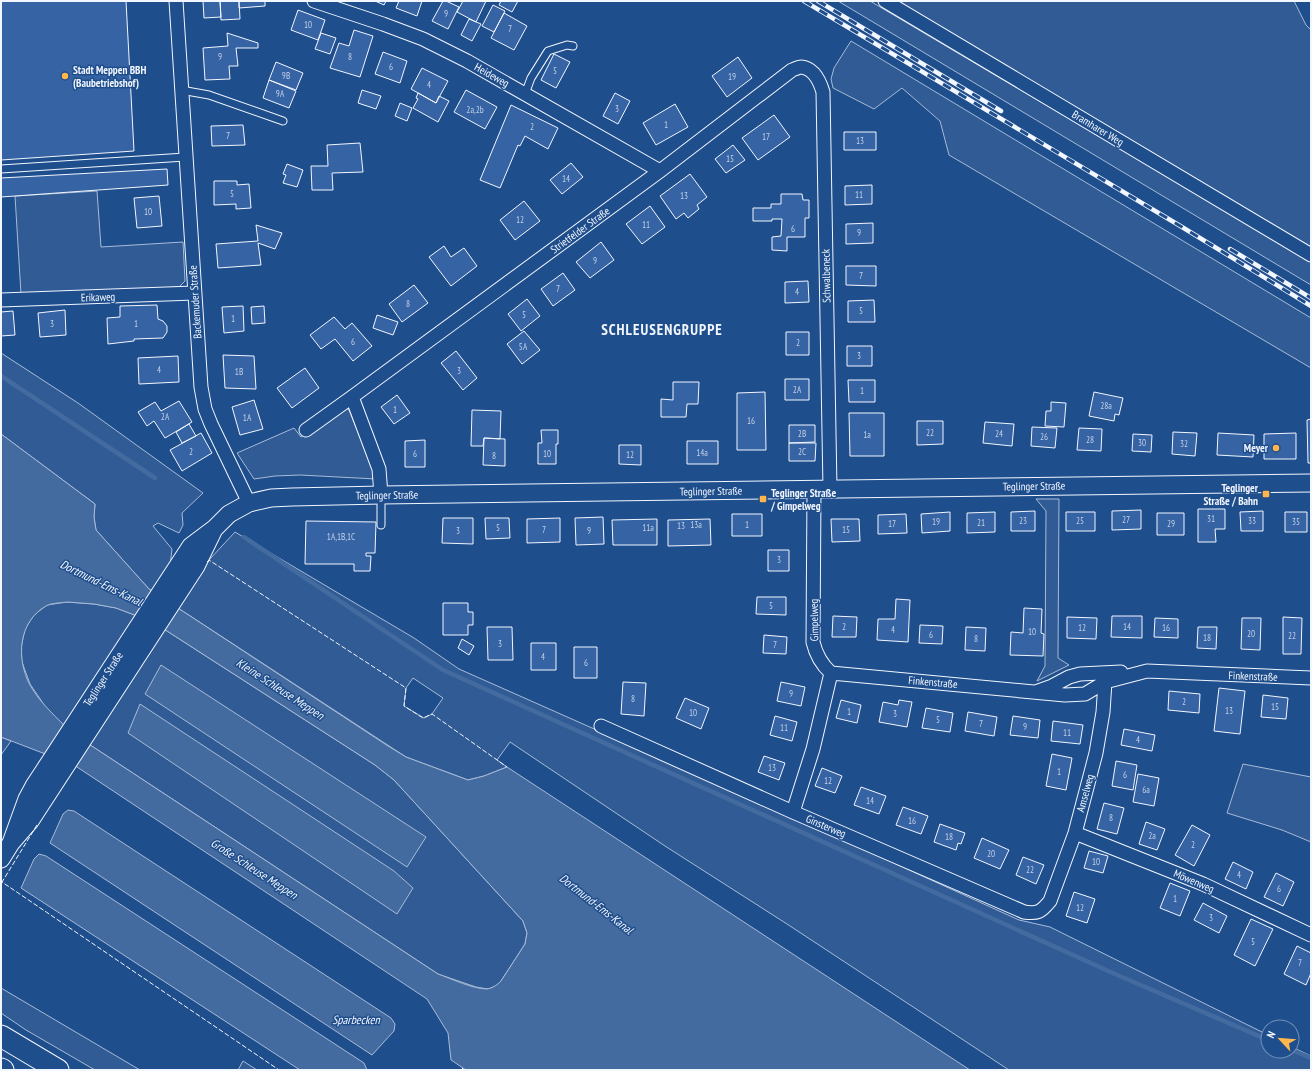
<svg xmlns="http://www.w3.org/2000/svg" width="1312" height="1071" viewBox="0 0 1312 1071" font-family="'PT Sans Narrow',sans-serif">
<rect width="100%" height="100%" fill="#1f4e8c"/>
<path fill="#305b95" stroke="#a8bbd7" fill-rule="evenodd" d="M838 1H870L1311 262V285Z
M898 1H1294L1306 25 1311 30V247Z
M851 41 1311 318V368L949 155 940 121 902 88 874 109 833 88 831 79 834 68Z
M97 191 101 247 183 242 185 281 179 287 21 294 15 196Z
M1 353 78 403 203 493 182 513 183 525 179 533 158 523 153 526 172 549 166 600 149 589 96 530 94 517 95 504 1 434Z
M345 407 349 410 374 471 376 479 300 475 275 476 254 479 237 453 294 428 301 437Z
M1036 499H1059L1058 658 1069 665 1037 681 1045 666 1046 511Z
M235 532 414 638 459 669 795 818 1019 920 1050 927 1268 1035V1051H1292V1047L1311 1056V1070H1009L787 924 665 846 510 742 497 760 507 767 484 776 468 780 406 757 178 608 209 560ZM413 678 443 698 432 714 424 718 404 706 406 688Z
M67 602 94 604 116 608 153 622 375 765 394 780 523 921 527 933 525 944 501 981 496 986 488 989 476 987 438 974 72 733 49 712 30 684 22 662 21 647 25 629 34 615 47 605Z
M1 737 11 741 1 755Z
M1243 764 1311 777V842L1282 830 1227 813Z
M1 988 140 1070H95L26 1030 1 1013Z
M243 1061 257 1070H238Z"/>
<path fill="#446ba0" stroke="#a8bbd7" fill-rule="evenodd" d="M1 434 95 504 94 517 96 530 149 589 388 746 406 757 468 780 484 776 507 767 970 1070H466L451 1060 448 1033 427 999 74 765 1 737ZM67 602 94 604 116 608 153 622 375 765 394 780 523 921 527 933 525 944 501 981C497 985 493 988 487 989 473 989 452 979 438 974L72 733C57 718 40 703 30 685 16 659 18 622 46 606 51 603 60 603 67 602Z
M161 665 426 837 407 867 145 694Z
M140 704 394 871 413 888 397 914 128 733Z
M68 810 74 811 391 1018 395 1024 394 1031 372 1055 50 843 63 814Z
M39 854 46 856 364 1063 367 1070H300L21 888 34 859Z"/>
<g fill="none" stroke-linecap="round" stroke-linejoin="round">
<path stroke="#446ba0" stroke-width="4.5" d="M1 376 155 478
M244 537 443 670 1115 974 1268 1040
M1292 1050 1311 1058"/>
</g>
<path fill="#3563a3" stroke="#f2f6ff" d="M1 1H126L134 151 1 160Z
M203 1H220L221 17 204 18Z
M220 1H239L240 19 221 20Z
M239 1H265V6L239 8Z
M375 1H386L384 5Z
M399 1H422L417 16 396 8Z
M443 1H446L459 7 448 29 432 21Z
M463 1H486L476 22 457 12Z
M501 1H518L512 12 499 5Z
M493 5 505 11 494 32 482 26Z
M298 10 325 20 318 40 291 30Z
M504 13 527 26 514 50 491 38Z
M469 19 481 24 472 41 461 35Z
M354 30 373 36 360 77 330 68 339 43 349 46Z
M227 33 258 43V48H236L238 66H229L230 79 205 80 203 48 228 46Z
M321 33 336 38 330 54 315 49Z
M383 52 407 61 400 83 375 74Z
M554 54 570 62 556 88 541 80Z
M738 57 752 78 727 97 712 76Z
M276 62 303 73 296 90 269 80Z
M422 68 448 81 436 103 411 89Z
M269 80 296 91 289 108 263 98Z
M362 90 381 96 376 109 358 103Z
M466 90 497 107 485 129 454 112Z
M418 93 436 103 439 96 449 101 438 122 413 108 418 99 416 98Z
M615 93 630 101 618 124 603 116Z
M400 103 412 108 407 121 395 116Z
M675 104 688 127 656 145 643 123Z
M511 105 558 128 548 149 525 136 520 146 518 145 500 188 480 180Z
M774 115 790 137 758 160 742 138Z
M243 125 245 145 212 146 211 126Z
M844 132H876V150H844Z
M360 143 363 172 332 173 333 190H312L311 166H328L327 145Z
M733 145 745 160 726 173 715 159Z
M571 163 583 177 562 194 550 180Z
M287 164 303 170 297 187 283 183 286 175 283 174Z
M167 169 168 185 1 197V178Z
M690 174 707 197 697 205 699 209 688 218 684 213 676 219 660 196Z
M214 181H237V185L249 184 251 208 236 209V204L214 205Z
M872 185V204L845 205V186Z
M781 194H802L803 200H809V218H805V237H787V251L772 250V237L781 236 782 219H772V221H753V208H771V204H781Z
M159 196 162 226 137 228 134 198Z
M524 201 540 221 515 240 500 220Z
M650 206 665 227 642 244 626 224Z
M873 223V243L846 244V224Z
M256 225 282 233 275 249 258 243 261 265 218 268 216 244 258 241Z
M601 242 614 260 590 278 576 262Z
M444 246 451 257 464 248 477 266 451 286 429 257Z
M846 266H876V286L846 285Z
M563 273 575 290 553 306 541 289Z
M808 281 809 302 785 303V282Z
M414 285 428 303 402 322 389 304Z
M527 299 540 316 521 331 508 314Z
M874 300 875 322H848V301Z
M157 305 158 319 163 321 167 326V332L163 338 134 339V341L108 344 107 318 120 317V306Z
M243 306 244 331 224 333 222 307Z
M264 306 265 323 252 324 251 307Z
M65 310 66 335 40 337 38 313Z
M13 311 15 335 1 336V312Z
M377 315 398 322 393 335 373 328Z
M334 317 345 329 352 323 372 346 353 361 335 339 321 349 310 335Z
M524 331 540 350 522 364 507 344Z
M786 332H809V355H786Z
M847 346H872V366H847Z
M456 351 477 378 463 390 441 363Z
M223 355 254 356 256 389 225 388Z
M178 356 179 382 139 384 138 358Z
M305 368 319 388 292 408 277 388Z
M785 379H809V400H785Z
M848 380H875V402H849Z
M673 382H699L698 404H687L686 417H661V399L673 400Z
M765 392 766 450H737V393Z
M1094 392 1123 398 1119 415 1115 414 1114 421 1089 416Z
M397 395 410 413 394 424 381 407Z
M254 400 263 429 240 435 232 407Z
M179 401 192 422 165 438 154 421 147 426 138 412 155 402 161 411Z
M1051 402 1066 403 1064 427 1045 426 1046 411H1051Z
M472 410 501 411 500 439 484 438 483 446H471Z
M849 413H884V456H850Z
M1311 419V463H1308L1307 420Z
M917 421H943V444L917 445Z
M985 422 1014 424 1012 446 983 443Z
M189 424 196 436 182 443 176 432Z
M789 425H815V442L789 443Z
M1032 427 1057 428 1055 448 1031 446Z
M1079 428 1102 429 1101 451 1077 450Z
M541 430H558V444H556V464H538V443H542Z
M1173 432 1197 433 1195 456 1172 454Z
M201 433 212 453 182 471 170 450Z
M1218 433 1254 435 1253 457 1217 455Z
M1296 433V459H1264V434Z
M1133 434 1152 435 1151 452 1132 451Z
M484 438 505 439V466L483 465Z
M425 440V467H405V441Z
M687 441H718V464H687Z
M789 443H816L815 461H789Z
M619 445H641V465L619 464Z
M1198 509H1225V529H1215L1216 542H1198Z
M1141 510V529L1112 530V511Z
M1035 511V531H1011V512Z
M1263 511V531H1241L1240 512Z
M950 512V531L922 533 921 514Z
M995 512V532L967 533V513Z
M1066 512H1095V531H1066Z
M1285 512H1307V532H1285Z
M1157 513H1184V535H1157Z
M732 514H762V536H732Z
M906 514 907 533 878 534V515Z
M603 517 604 544 576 545 575 518Z
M443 518H473V544L442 543Z
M485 518H509L510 538 486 539Z
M560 518V542L527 543V519Z
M657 519V545H613L612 520Z
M710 519 711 545 668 546V520Z
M831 519H859L860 541 832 542Z
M306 521 376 522 375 553H366V556H371L370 571H354V564H305Z
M768 550H789V571H768Z
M757 597H786V615L756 614Z
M896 599 910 600 908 642 877 640 878 619H895Z
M443 603H468V612H473V625H468V635H443Z
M1024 608 1042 609 1041 633 1044 634 1043 656 1010 655 1011 632 1023 633Z
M833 616 857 617 856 637H832Z
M1112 616H1142V638L1111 637Z
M1067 617 1097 618 1096 639 1067 638Z
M1283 617 1302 618 1301 654H1283Z
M1155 618 1178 619V638L1154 637Z
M1242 618H1261L1260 650 1241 649Z
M920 625 943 626 942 644 919 643Z
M487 627H512L513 660H488Z
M966 627 986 628 985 651 965 650Z
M1198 627H1217L1216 649 1197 648Z
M764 635 787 637 786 654 763 653Z
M462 639 474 646 469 655 458 648Z
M531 643H556V670H531Z
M574 647H597V678H574Z
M623 682 646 683 644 716 621 714Z
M781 682 805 687 801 706 777 701Z
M1219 688 1245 691 1240 734 1214 731Z
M1169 691 1200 694 1199 713 1168 710Z
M1263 695 1288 698 1286 719 1261 717Z
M685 698 709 708 701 729 676 718Z
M841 700 861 705 857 723 836 718Z
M899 700 912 702 907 727 879 722 883 702 898 705Z
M926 708 953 713 950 732 922 728Z
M968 712 997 717 994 736 965 731Z
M775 716 797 722 792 741 770 735Z
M1013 716 1040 720 1038 738 1010 735Z
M1053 721 1083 725 1080 744 1051 741Z
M1124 729 1155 735 1152 751 1121 745Z
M1052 754 1072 758 1066 790 1046 786Z
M764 756 785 763 779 780 758 772Z
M1116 761 1137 765 1133 790 1112 786Z
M822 768 842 776 835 793 815 786Z
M1138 774 1159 778 1154 806 1133 802Z
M861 787 886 796 879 814 854 805Z
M1104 803 1124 808 1117 834 1097 829Z
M903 807 928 816 921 834 896 825Z
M1146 822 1165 829 1157 850 1139 844Z
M940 824 965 833 961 844 958 843 956 850 934 842Z
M1192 825 1210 835 1194 866 1175 855Z
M982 838 1009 850 1000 869 974 858Z
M1089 851 1108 856 1103 873 1084 868Z
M1023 857 1044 865 1036 884 1016 875Z
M1233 862 1253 872 1246 889 1225 879Z
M1276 873 1294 882 1283 906 1264 897Z
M1170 883 1190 891 1180 916 1160 908Z
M1074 892 1095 899 1087 923 1066 916Z
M1203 903 1227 916 1219 933 1194 920Z
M1251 919 1273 929 1255 966 1234 955Z
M1297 946 1311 953V973L1306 985 1284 974Z"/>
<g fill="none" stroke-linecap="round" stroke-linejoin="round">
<defs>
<path id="service" d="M181 90 209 95 283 121
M525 94 531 78 548 51 567 45 573 46
M1 169 185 157
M381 495V525"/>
<path id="minor" d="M176 1 201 387 205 409 211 424 249 503
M314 1 383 24 423 39 467 61 660 171
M885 1 1311 255
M1 300 194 293
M352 397 379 469 381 495
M306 430 352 397 660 171 792 70C795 69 799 67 801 67 814 68 820 82 823 92L830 489
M814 490 813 642C816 655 821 664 831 673
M831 673 1065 695 1085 694 1105 682 1147 671 1311 678
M1038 691 1052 686 1069 677 1080 674 1121 672
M601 726 793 812 1024 912C1038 914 1041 912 1050 901L1075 833 1096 753 1103 712 1105 682
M793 812 813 749 831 673
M1075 833 1203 884 1311 935"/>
<path id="tertiary" d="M11 843 27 799 34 786 191 546 215 528 229 514 249 503 271 498 292 497 381 495 1311 483
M1 859 11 843 30 821 196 566 213 531"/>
<path id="primary" d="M1 1036 58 1070
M1 1069 3 1070"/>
</defs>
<use href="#service" stroke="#f2f6ff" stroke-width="9"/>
<use href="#minor" stroke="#f2f6ff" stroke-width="15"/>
<use href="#tertiary" stroke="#f2f6ff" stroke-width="19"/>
<use href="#primary" stroke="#f2f6ff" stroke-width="23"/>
<use href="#service" stroke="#1f4e8c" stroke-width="7"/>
<use href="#minor" stroke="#1f4e8c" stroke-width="13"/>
<use href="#tertiary" stroke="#1f4e8c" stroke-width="17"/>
<use href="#primary" stroke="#1f4e8c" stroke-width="21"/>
<defs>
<path id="rail" d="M804 1 1182 227 1311 306
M818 1 1001 111
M1230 249 1311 298"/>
</defs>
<use href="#rail" stroke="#f2f6ff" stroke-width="4.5"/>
<use href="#rail" stroke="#1f4e8c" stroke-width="3" stroke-dasharray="9" stroke-linecap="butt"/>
<path stroke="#f2f6ff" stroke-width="1" stroke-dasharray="5 2" stroke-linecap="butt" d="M207 562 209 560 212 562 406 688 404 706 423 718 432 714 507 767
M37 825 2 882 279 1070
M461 1070 463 1068"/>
</g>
<g fill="#ffb74d" stroke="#1f4e8c" stroke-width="1.5">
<circle cx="65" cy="76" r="4"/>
<circle cx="1276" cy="448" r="4"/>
<rect x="1262" y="490" width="8" height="8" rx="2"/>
<rect x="759" y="495" width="8" height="8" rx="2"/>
</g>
<g text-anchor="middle" stroke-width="3" stroke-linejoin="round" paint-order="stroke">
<g font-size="9" fill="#c3d1e8">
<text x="446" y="17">9</text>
<text x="308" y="28">10</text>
<text x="510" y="32">7</text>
<text x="220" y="60">9</text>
<text x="350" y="60">8</text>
<text x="391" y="70">6</text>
<text x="555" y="74">5</text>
<text x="286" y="79">9B</text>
<text x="732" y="80">19</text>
<text x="429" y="88">4</text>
<text x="280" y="97">9A</text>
<text x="617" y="112">3</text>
<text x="475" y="113">2a,2b</text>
<text x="666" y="128">1</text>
<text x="532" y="130">2</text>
<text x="228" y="139">7</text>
<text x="766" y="140">17</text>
<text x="860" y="144">13</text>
<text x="730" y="162">15</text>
<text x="566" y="182">14</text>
<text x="232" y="197">5</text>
<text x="859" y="198">11</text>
<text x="684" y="199">13</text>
<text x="148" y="215">10</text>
<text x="520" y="223">12</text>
<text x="646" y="228">11</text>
<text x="793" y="232">6</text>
<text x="859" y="236">9</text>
<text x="595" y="264">9</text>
<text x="861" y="279">7</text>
<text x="558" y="292">7</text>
<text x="797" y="295">4</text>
<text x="408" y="307">8</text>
<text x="861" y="314">5</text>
<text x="524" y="318">5</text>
<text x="233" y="322">1</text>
<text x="52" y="327">3</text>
<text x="136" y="327">1</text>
<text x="353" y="345">6</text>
<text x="798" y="346">2</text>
<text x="523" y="350">5A</text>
<text x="859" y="359">3</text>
<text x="159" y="373">4</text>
<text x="459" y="374">3</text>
<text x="239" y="375">1B</text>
<text x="797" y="393">2A</text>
<text x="862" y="394">1</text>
<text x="1106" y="409">28a</text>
<text x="395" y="413">1</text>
<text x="165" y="420">2A</text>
<text x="247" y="421">1A</text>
<text x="751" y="424">16</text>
<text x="930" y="436">22</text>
<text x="802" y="437">2B</text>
<text x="999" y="437">24</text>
<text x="867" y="438">1a</text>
<text x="1044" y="440">26</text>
<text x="1090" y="443">28</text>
<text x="1142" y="446">30</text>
<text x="1184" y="447">32</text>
<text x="191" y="455">2</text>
<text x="802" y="455">2C</text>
<text x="702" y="456">14a</text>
<text x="415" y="457">6</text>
<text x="547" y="457">10</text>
<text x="630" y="458">12</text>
<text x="494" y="459">8</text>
<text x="1211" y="522">31</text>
<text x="1126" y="523">27</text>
<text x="1023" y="524">23</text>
<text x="1080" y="524">25</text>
<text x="1252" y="524">33</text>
<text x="936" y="525">19</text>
<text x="1296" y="525">35</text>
<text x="981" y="526">21</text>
<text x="892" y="527">17</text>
<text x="1171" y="527">29</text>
<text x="696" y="528">13a</text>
<text x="747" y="528">1</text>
<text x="681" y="529">13</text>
<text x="498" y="531">5</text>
<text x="648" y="531">11a</text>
<text x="544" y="533">7</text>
<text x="846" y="533">15</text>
<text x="458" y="534">3</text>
<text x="589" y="534">9</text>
<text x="341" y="540">1A,1B,1C</text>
<text x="779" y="563">3</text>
<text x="771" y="609">5</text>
<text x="844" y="630">2</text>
<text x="1127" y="630">14</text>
<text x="1082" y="631">12</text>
<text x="1166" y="631">16</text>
<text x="893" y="633">4</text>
<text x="1032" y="635">10</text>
<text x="1251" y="637">20</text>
<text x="931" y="638">6</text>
<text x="1292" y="639">22</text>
<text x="1207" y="641">18</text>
<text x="976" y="642">8</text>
<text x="500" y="647">3</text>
<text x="775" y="648">7</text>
<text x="543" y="660">4</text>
<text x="586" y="666">6</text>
<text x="791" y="697">9</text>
<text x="633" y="702">8</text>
<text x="1184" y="705">2</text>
<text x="1275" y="710">15</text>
<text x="1229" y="714">13</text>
<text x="849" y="715">1</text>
<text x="693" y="716">10</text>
<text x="895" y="717">3</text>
<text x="938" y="723">5</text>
<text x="981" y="727">7</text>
<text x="1025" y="730">9</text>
<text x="784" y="731">11</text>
<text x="1067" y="736">11</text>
<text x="1138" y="743">4</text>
<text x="772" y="771">13</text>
<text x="1059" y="775">1</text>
<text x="1125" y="778">6</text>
<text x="828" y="784">12</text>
<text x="1146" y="793">6a</text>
<text x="870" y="804">14</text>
<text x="1111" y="821">8</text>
<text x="912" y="824">16</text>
<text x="1152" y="839">2a</text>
<text x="949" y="840">18</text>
<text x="1193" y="848">2</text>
<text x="991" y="857">20</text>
<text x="1096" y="865">10</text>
<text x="1030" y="873">22</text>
<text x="1239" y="878">4</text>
<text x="1279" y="892">6</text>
<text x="1175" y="902">1</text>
<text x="1080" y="911">12</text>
<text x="1211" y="921">3</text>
<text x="1253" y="945">5</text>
<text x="1300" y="966">7</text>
</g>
<g font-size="11" font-weight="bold" fill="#f2f6ff" stroke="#1f4e8c" text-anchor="start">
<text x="73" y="74">Stadt Meppen BBH<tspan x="73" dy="13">(Baubetriebshof)</tspan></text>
<text x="1268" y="452" text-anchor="end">Meyer</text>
<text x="1258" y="492" text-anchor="end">Teglinger<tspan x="1258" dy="13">Straße / Bahn</tspan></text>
<text x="771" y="497">Teglinger Straße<tspan x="771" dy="13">/ Gimpelweg</tspan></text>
</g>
<g font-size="11" fill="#f2f6ff" stroke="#1f4e8c">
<text transform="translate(492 75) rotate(29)" y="4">Heideweg</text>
<text transform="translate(1098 128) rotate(31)" y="4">Bramharer Weg</text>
<text transform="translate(580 230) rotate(-36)" y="4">Strietfelder Straße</text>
<text transform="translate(826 276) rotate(-91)" y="4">Schwalbeneck</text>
<text transform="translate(98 297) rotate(-2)" y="4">Erikaweg</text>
<text transform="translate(195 302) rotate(-94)" y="4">Backemuder Straße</text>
<text transform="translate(1034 486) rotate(-1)" y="4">Teglinger Straße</text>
<text transform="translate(711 491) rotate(-1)" y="4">Teglinger Straße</text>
<text transform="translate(387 495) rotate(-1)" y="4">Teglinger Straße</text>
<text transform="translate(814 620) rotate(-91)" y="4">Gimpelweg</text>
<text transform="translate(1253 676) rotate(2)" y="4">Finkenstraße</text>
<text transform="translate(103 679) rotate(-57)" y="4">Teglinger Straße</text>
<text transform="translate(933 682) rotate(5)" y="4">Finkenstraße</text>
<text transform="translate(1085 793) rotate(-75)" y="4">Amselweg</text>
<text transform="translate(826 826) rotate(23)" y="4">Ginsterweg</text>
<text transform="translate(1194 881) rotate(23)" y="4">Möwenweg</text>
</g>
<g font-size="12" font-style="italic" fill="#f2f6ff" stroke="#1f4e8c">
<text transform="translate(101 583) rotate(26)" y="4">Dortmund-Ems-Kanal</text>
<text transform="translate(280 689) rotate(33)" y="4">Kleine Schleuse Meppen</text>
<text transform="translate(254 869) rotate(33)" y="4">Große Schleuse Meppen</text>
<text transform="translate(596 904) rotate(38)" y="4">Dortmund-Ems-Kanal</text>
<text x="356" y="1024">Sparbecken</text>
</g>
<g font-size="15" font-weight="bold" letter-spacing="1" fill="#f2f6ff" stroke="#1f4e8c">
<text x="662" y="335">SCHLEUSENGRUPPE</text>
</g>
</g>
<rect width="1312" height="1071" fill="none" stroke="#f2f6ff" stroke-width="4"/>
<g transform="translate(1280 1039) rotate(296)"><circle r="19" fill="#1f4e8c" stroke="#7391ba"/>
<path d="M0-3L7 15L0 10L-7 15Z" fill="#ffb74d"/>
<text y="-6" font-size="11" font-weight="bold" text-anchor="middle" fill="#f2f6ff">N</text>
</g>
</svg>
